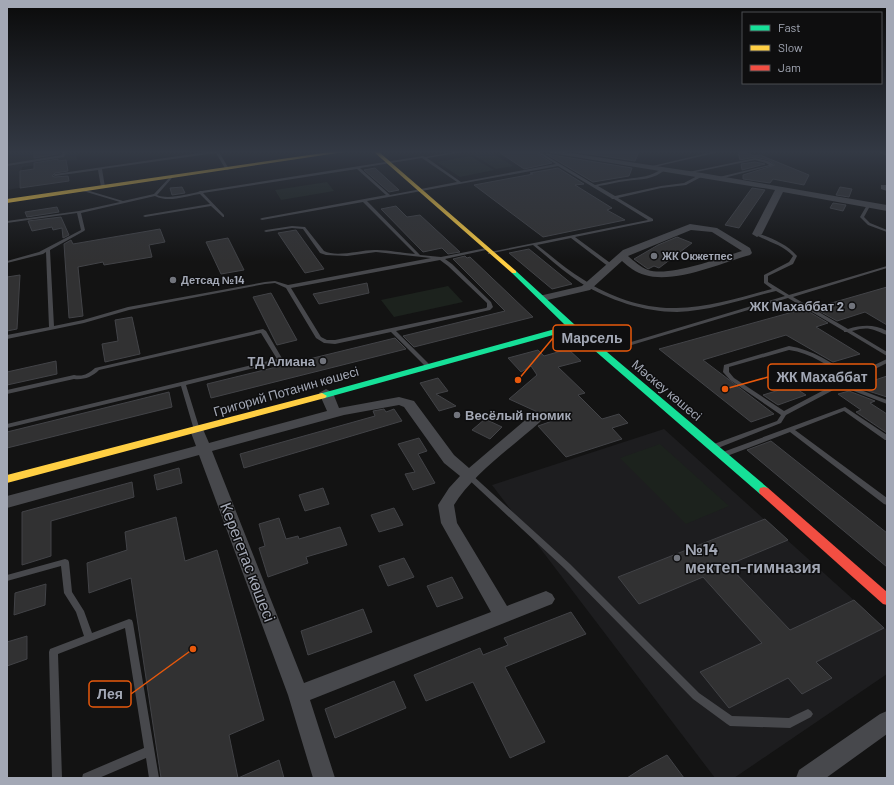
<svg xmlns="http://www.w3.org/2000/svg" width="894" height="785" viewBox="0 0 894 785" font-family="Barlow,sans-serif">
<rect width="100%" height="100%" fill="#131313"/>
<path fill="#1d1d1f" d="M7 152H76L77 160 22 167 19 188 7 190Z
M664 429 887 630V674L734 778H715L492 485Z"/>
<path fill="#1c221d" d="M483 152H491L513 166 496 169 472 154Z
M470 156 494 170 460 177 437 162Z
M327 182 334 191 281 200 275 190Z
M448 286 463 302 394 317 381 300Z
M660 444 729 506 686 524 620 458Z"/>
<path fill="#313132" stroke="#424347" d="M34 152H57V154L34 158Z
M499 152H535L552 163 524 169Z
M576 152H639L635 161Z
M738 152H745L754 156 760 155 809 175 804 185 773 179 770 183 743 179V175L775 165 768 160 755 157 740 160Z
M546 154 632 168 629 176 593 182Z
M58 159V161L66 160 68 171 55 173 52 176 55 177 68 176 69 181 20 188V171L34 169V163Z
M755 162 765 164 742 170 741 164Z
M375 168 399 190 389 192 364 170Z
M558 168 584 184 575 185 612 208 607 210 625 220 543 237 474 185 533 174 530 173Z
M182 187 185 193 172 195 170 188Z
M840 187 852 189 849 197 836 195Z
M752 188 765 190 739 228 725 225Z
M833 203 846 205 843 211 830 208Z
M396 206 407 217 420 215 460 252 448 254 442 248 423 252 381 209Z
M57 207 59 212 27 217 25 212Z
M61 217 69 235 63 238 62 228 53 230 52 227 32 231 28 221Z
M160 229 165 242 149 245 152 257 104 265 103 262 78 267 83 316 69 318 64 244 71 240 73 244Z
M296 230 324 269 305 273 278 233Z
M677 237 692 243 659 268 654 266 648 269 634 259 658 245Z
M228 238 244 270 221 274 206 242Z
M529 249 572 284 552 289 509 253Z
M465 256 467 258 470 257 533 317 414 347 403 336 505 311 453 259Z
M20 275 17 329 7 331V277Z
M367 283 369 293 319 304 313 294Z
M887 287V325L865 312 837 321 814 308Z
M271 293 297 340 277 345 253 297Z
M800 310H806L828 323 816 327 860 354 833 362 786 335 703 360 774 414 751 422 659 349Z
M132 317 140 354 105 362 102 344 118 341 115 320Z
M395 338 406 349 211 398 207 384Z
M568 349 581 361 558 367 585 393 578 395 602 419 619 414 628 423 612 428 622 439 566 457 538 426 555 420 509 399 537 375 531 366 521 372 508 358 538 350 544 356Z
M56 361 57 374 7 385V372Z
M887 376V397L859 388 868 385 866 383Z
M438 378 448 391 436 394 456 406 439 411 420 383Z
M792 386 806 395 778 405 763 395Z
M849 391 875 401 870 403 887 414V433L856 412 861 410 838 394Z
M169 392 172 407 7 448V432Z
M384 409 386 412 394 409 402 421 244 468 240 454 375 416 373 411Z
M485 419 502 427 490 439 472 430Z
M419 438 427 451 418 454 435 483 413 490 405 474 415 472 398 444Z
M771 441 887 533V567L747 450Z
M179 468 182 483 157 490 154 475Z
M132 482 134 497 51 521V556L22 565V512Z
M323 488 329 504 305 511 299 495Z
M394 508 403 525 379 532 371 515Z
M176 517 185 561 217 550 264 720 229 735 238 778H161L131 578 89 593 87 563 127 550 125 532Z
M279 518 286 539 298 536 299 539 340 527 347 545 306 557 308 563 268 577 259 548 265 546 259 524Z
M765 519 788 540 728 565 790 630 854 600 884 628 816 662 832 678 802 694 788 678 729 708 700 672 762 643 703 577 639 604 618 577Z
M404 558 414 577 388 586 379 566Z
M452 577 463 598 437 607 427 586Z
M46 584 45 605 14 615 15 593Z
M363 609 372 632 308 655 301 631Z
M571 612 586 634 505 667 545 742 510 758 473 682 426 701 414 675 480 648 483 655 508 645 504 638Z
M27 636V659L7 666V642Z
M394 681 406 708 335 738 325 709Z
M667 755 684 778H627L641 769Z
M279 760 284 778H238Z"/>
<g fill="none" stroke-linecap="round" stroke-linejoin="round">
<path fill="#47484c" fill-rule="evenodd" d="M62 152H66L64 157 7 166V164L62 155Z
M206 152H219L229 169 228 170H226L216 153 102 169 105 187 103 188 101 187 98 170 55 176 53 175 55 174Z
M454 152H463L427 158 461 182 556 164 536 152H540L595 185C605 183 616 180 627 179 640 177 651 177 663 168L666 169C654 180 641 179 626 181 617 182 607 185 598 186L615 196 661 186 684 183 701 174H703V176L686 185 661 188 618 198 653 219V221L575 237 613 265V267H609L571 238 537 245C553 257 567 270 584 280 610 297 644 309 676 308 709 308 741 297 772 289L764 283V275L789 262 793 256C783 245 768 242 756 235V233H757C771 238 787 244 797 256L793 264 768 276V282L789 295 887 266V268L793 297 848 329C862 325 874 324 887 331V335C871 329 869 326 852 331L887 352V356L847 332H844V331L788 298 605 353H601L600 352 601 351 785 296 776 291C743 299 711 311 677 312 644 312 609 300 581 283 564 272 549 258 533 245L488 254V253L490 252 648 220 614 199H612L611 198 558 166 367 201 420 255 441 257 486 248 488 249 486 250 445 259 452 264 491 302 493 307 490 310 396 331 431 366 430 367H426L391 332 335 344 324 343 316 338 286 288 275 283 265 284 129 310 84 323 7 339V335L49 327 46 252 43 254 7 263V261L39 252 81 230 77 213 7 223V221L79 211 120 202 83 191V189L123 201 154 194 171 176H172V178L157 195C168 200 187 194 198 192L200 191H202L423 156 425 157ZM422 158 457 182 390 195 360 168ZM357 169 386 195 262 218 260 219 262 220 363 202 415 254C402 253 389 250 377 250 362 249 338 258 324 251L305 227 292 226 266 230 264 231 266 232 292 228 303 229 320 253 326 255 347 256 376 252 431 258 288 285 275 281 265 282 128 307 83 320 54 326 50 250 84 231 85 230 81 213 155 196C168 203 186 196 200 194L210 204 145 215 143 216 145 217 211 206 223 217H224V215L203 193ZM440 260 448 266 487 303V307L486 308 335 340H327L321 337 291 288Z
M712 152H719L650 168 648 167Z
M879 152H883L887 154V156Z
M755 158 768 161 774 165 720 179 718 178 719 177 769 165 766 163 755 160 686 174 684 173Z
M867 205 870 206 864 217 870 223 887 230V232L868 225 860 217Z
M263 329 266 331 283 360 282 361 186 385 200 430 199 431 197 432 194 430 181 386 7 428V424L277 359 261 333 99 370C92 377 84 380 74 379L7 394V390L74 375C83 377 88 374 95 368Z
M789 346C813 350 831 362 851 376L887 359V363L845 384 887 400V404L841 386 786 415 781 423 718 448H714L713 446 714 444 777 421 781 415 730 380 723 372 724 365ZM789 350C811 353 829 366 847 378L784 411 734 378 729 372V367Z
M845 407 887 435V440H885L844 411 795 430 887 498V505L884 504 790 432 727 456H723L722 454 723 452Z
M467 474H471L570 564 699 693 732 716 789 718 808 709 811 711 813 714 811 717 790 728 730 726 727 724 693 699 564 568 467 478 466 476Z
M65 559 68 560 69 562 72 592 84 611 92 633 129 619 132 620 133 623 159 778H149L146 758 99 778H82L83 774 144 748 125 628 58 654 62 778H52L49 652 50 649 84 636 76 612 64 593 61 566 7 581V575Z"/>
<path fill="#47484c" fill-rule="evenodd" d="M545 152H564L702 173 887 205V211L783 192 762 234 757 237 752 234 775 190Z
M881 185H887V191L881 189Z
M690 224 717 228 750 248 752 253 750 255C721 263 675 284 645 275 636 273 629 267 622 261L590 290 543 301 538 298 539 296 582 286 623 250ZM691 230 712 232 742 251C720 258 670 277 648 270 640 267 634 261 628 256Z
M326 389 333 393 339 408 399 397 414 401 454 455 469 468 530 416H540L542 419 540 422C513 446 472 475 454 505L457 523 507 606 546 591 552 594 555 599 552 604 310 700 335 778H313L288 695 199 455 7 508V496L196 446 190 430 192 427H202L209 443 327 411 319 393ZM399 405 404 407 444 463 460 476 449 488 438 505 441 523 491 612 304 683 212 451 344 415Z
M887 711V734L826 778H796L799 770 880 714Z"/>
<path fill="#16e098" fill-rule="evenodd" d="M514 270 516 271 575 325 768 488 769 491 768 494H760L571 330 325 398H319L317 396 319 394 566 326 512 273V271Z"/>
<path fill="#ffcf43" fill-rule="evenodd" d="M330 152H344L7 203V199Z
M374 152H379L516 271V273H512Z
M322 393 327 396 325 398 7 483V475Z"/>
<path fill="#f24e42" fill-rule="evenodd" d="M764 487 768 488 887 592V605L883 604 760 494 759 491 760 488Z"/>
</g>
<linearGradient id="sky" x2="0" y2="1"><stop stop-color="#0a0a0a"/><stop offset="0.58" stop-color="#333944"/><stop offset="1" stop-color="#333944" stop-opacity="0"/></linearGradient>
<rect width="894" height="262" fill="url(#sky)"/>
<g fill="#71747c" stroke="#0e0e0f" stroke-width="1.5">
<circle cx="654" cy="256" r="4"/>
<circle cx="173" cy="280" r="4"/>
<circle cx="852" cy="306" r="4"/>
<circle cx="323" cy="361" r="4"/>
<circle cx="457" cy="415" r="4"/>
<circle cx="677" cy="558" r="4"/>
</g>
<g text-anchor="middle" stroke-width="3" stroke-linejoin="round" paint-order="stroke">
<g font-size="11" font-weight="bold" fill="#a3a8b5" stroke="#0e0e0f" text-anchor="start">
<text x="662" y="260">ЖК Окжетпес</text>
<text x="181" y="284">Детсад №14</text>
</g>
<g font-size="13" font-weight="bold" fill="#a3a8b5" stroke="#0e0e0f" text-anchor="end">
<text x="844" y="311">ЖК Махаббат 2</text>
<text x="315" y="366">ТД Алиана</text>
<text x="465" y="420" text-anchor="start">Весёлый гномик</text>
</g>
<g font-size="13" fill="#a3a8b5" stroke="#0e0e0f">
<text transform="translate(667 390) rotate(40)" y="5">Мәскеу көшесі</text>
<text transform="translate(286 391) rotate(-16)" y="5">Григорий Потанин көшесі</text>
</g>
<g font-size="16" font-weight="bold" fill="#a3a8b5" stroke="#0e0e0f" text-anchor="start">
<text x="685" y="555">№14<tspan x="685" dy="18">мектеп-гимназия</tspan></text>
</g>
<g font-size="16" fill="#a3a8b5" stroke="#0e0e0f">
<text transform="translate(248 562) rotate(69)" y="6">Керегетас көшесі</text>
</g>
</g>
<path fill="none" stroke="#e8590c" stroke-width="1.5" d="M518 380L553 338M725 389L768 377M193 649L131 694"/>
<g fill="#e8590c" stroke="#0e0e0f" stroke-width="1.5">
<circle cx="518" cy="380" r="4"/>
<circle cx="725" cy="389" r="4"/>
<circle cx="193" cy="649" r="4"/>
</g>
<g fill="#0e0e0f" stroke="#e8590c" stroke-width="1.5">
<rect x="553" y="325" width="78" height="26" rx="4"/>
<rect x="768" y="364" width="108" height="26" rx="4"/>
<rect x="89" y="681" width="42" height="26" rx="4"/>
</g>
<g font-size="14" text-anchor="middle" font-weight="bold" fill="#a3a8b5">
<text x="592" y="343">Марсель</text>
<text x="822" y="382">ЖК Махаббат</text>
<text x="110" y="699">Лея</text>
</g>
<rect width="894" height="785" fill="none" stroke="#a3a8b5" stroke-width="16"/>
<rect x="742" y="12" width="140" height="72" fill="#0e0e0f" stroke="#4a4c51"/>
<rect x="750" y="25" width="20" height="6" fill="#16e098" stroke="#4a4c51"/>
<text x="778" y="32" font-size="12" fill="#a3a8b5">Fast</text>
<rect x="750" y="45" width="20" height="6" fill="#ffcf43" stroke="#4a4c51"/>
<text x="778" y="52" font-size="12" fill="#a3a8b5">Slow</text>
<rect x="750" y="65" width="20" height="6" fill="#f24e42" stroke="#4a4c51"/>
<text x="778" y="72" font-size="12" fill="#a3a8b5">Jam</text>
</svg>
